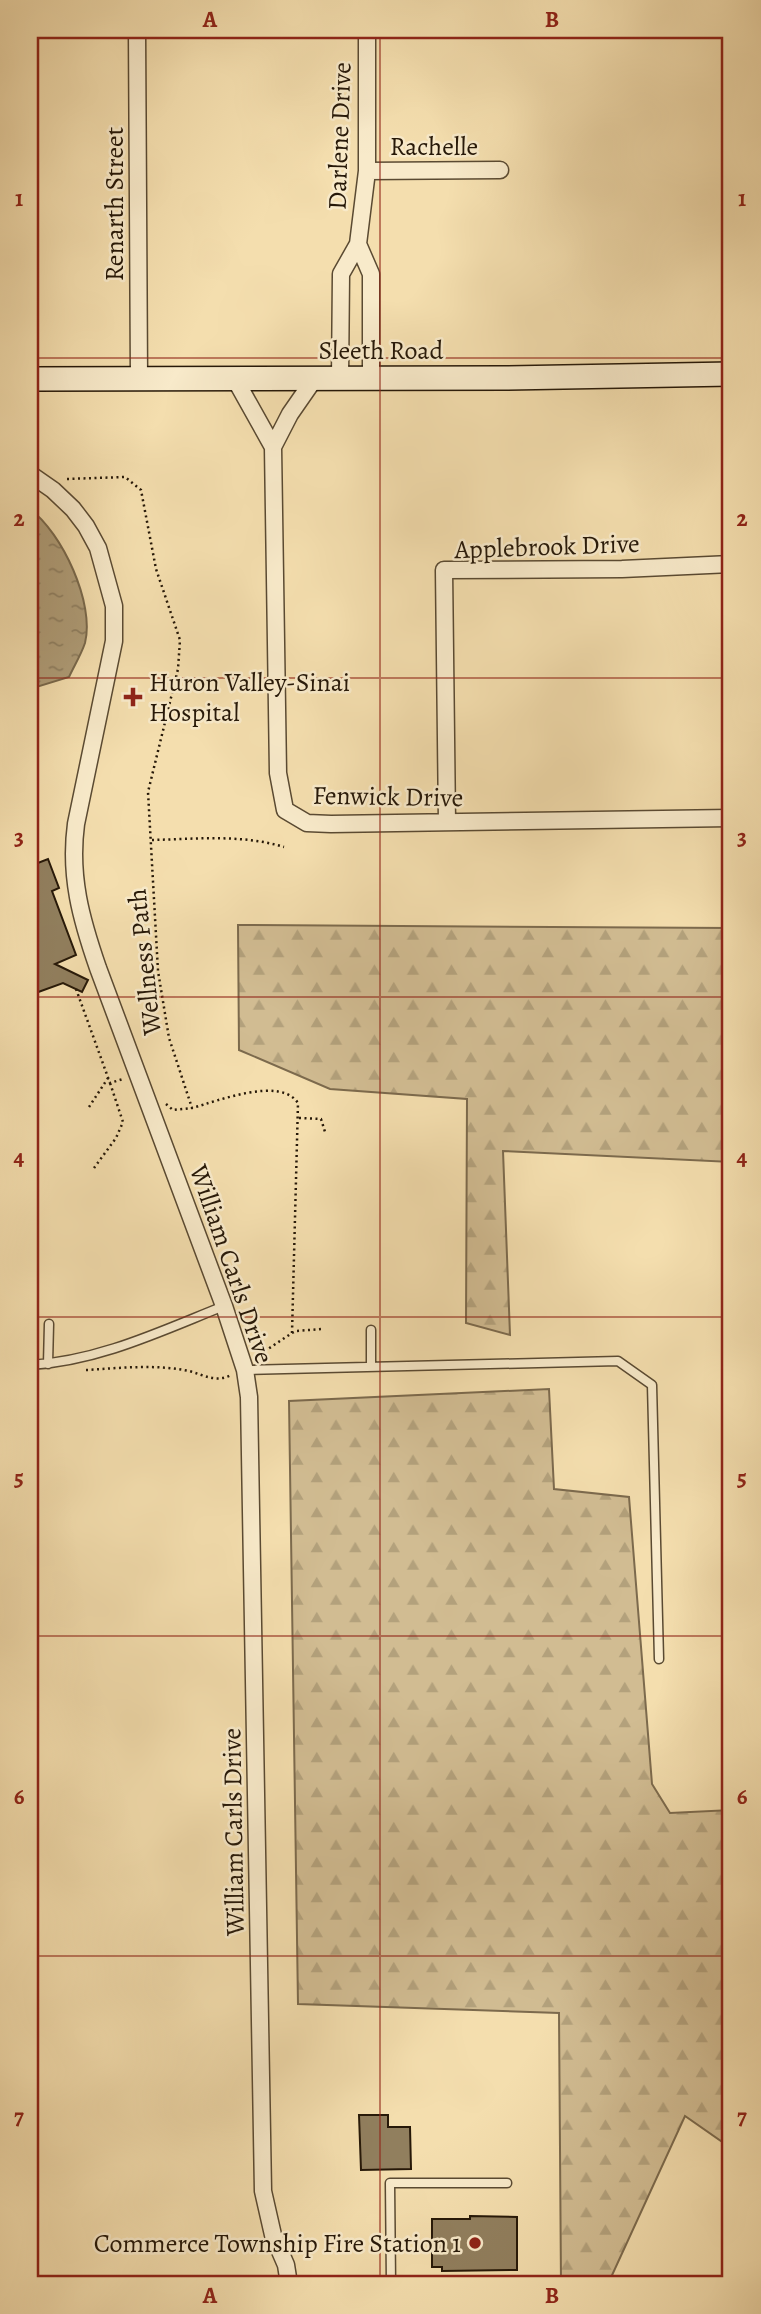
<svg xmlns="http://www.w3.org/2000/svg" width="761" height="2314" viewBox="0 0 761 2314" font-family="Alegreya,serif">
<defs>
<pattern id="forest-firs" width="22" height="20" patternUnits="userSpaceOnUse" patternTransform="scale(1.75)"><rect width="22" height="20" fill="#d1bc92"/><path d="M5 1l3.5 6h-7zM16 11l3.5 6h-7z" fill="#b3a17c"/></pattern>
<pattern id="water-ripples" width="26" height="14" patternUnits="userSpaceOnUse" patternTransform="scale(1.75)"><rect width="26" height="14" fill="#ae9b76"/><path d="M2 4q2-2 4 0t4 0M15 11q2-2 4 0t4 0" fill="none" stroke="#8d7d5f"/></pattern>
</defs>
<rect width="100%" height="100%" fill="#f4deae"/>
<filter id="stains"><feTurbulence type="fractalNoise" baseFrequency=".00286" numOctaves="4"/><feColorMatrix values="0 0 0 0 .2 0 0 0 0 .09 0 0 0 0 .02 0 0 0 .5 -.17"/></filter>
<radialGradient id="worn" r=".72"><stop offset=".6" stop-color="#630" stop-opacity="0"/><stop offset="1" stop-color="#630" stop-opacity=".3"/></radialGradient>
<path fill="url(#forest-firs)" stroke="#7c6a4d" stroke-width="2" d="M238 925 731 928V1162L503 1151 510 1335 466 1323 467 1099 330 1089 239 1050Z
M549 1389 554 1489 629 1497 652 1784 670 1813 731 1810V2148L685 2116 608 2284H561L559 2013 298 2004 289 1401Z"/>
<path fill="url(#water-ripples)" stroke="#78674a" stroke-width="2" d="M30 509C62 533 95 603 85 643 81 655 74 666 69 677L30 689Z"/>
<path fill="#917f5e" stroke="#261808" stroke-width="2" d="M48 859 59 888 52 891 76 955 55 964 88 980 82 992 63 983 30 995V866Z
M359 2115H388V2127H410L411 2169 361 2170Z
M470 2216 517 2217V2270L442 2271V2267H432V2219H470Z"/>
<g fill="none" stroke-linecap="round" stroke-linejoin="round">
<defs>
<path id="lane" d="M48 1364 49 1324
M30 1365C99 1361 161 1331 224 1306
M371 1367V1330
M245 1370 618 1361 652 1385 659 1659
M391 2284 390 2183H507"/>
<path id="street" d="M137 30 139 378
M367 171 500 170
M358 244 371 274V378
M340 378 341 274 358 244 367 171V30
M235 379 273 447 278 773 285 810 307 823 331 824 731 818
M273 447 290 414 315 378
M30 474 53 490 73 509 86 526 98 548 114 606V641L76 824C69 876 81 919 98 968L224 1306 245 1370 249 1397 263 2191 273 2235 286 2265 289 2284
M447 822 444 570 622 569 731 564"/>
<path id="secondary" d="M30 379 507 378 731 374"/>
</defs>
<use href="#lane" stroke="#5a4a32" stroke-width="11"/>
<use href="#street" stroke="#5a4a32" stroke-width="19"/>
<use href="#secondary" stroke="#261808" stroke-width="26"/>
<path stroke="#261808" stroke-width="2.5" stroke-dasharray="2 3.5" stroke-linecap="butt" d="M67 479 125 477 141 490 156 569 180 640 178 669 148 792 158 971 169 1038 192 1108C218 1101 280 1076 298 1103L292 1333 256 1357
M152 840C195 839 242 834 284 847
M76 989 110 1083 123 1079
M166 1104 173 1110 192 1108
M89 1107 108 1078
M299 1118 321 1119 325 1132
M94 1168 116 1138 123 1122 110 1083
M292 1333 296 1331 322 1329
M86 1370C121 1368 155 1364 189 1371 204 1375 216 1383 231 1375"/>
<use href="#lane" stroke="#f8eaca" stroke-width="8"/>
<use href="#street" stroke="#f8eaca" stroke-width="16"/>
<use href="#secondary" stroke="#f8eaca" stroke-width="23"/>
</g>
<path fill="none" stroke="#8f2418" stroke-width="2" stroke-opacity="0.55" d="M380 30V2284M30 358H731M30 678H731M30 997H731M30 1317H731M30 1636H731M30 1956H731"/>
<g fill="#8f2418" stroke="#f8eaca" stroke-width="2.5">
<path d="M129.5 686.5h7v7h7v7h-7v7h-7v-7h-7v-7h7z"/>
<circle cx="475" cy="2243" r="7"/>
</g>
<g text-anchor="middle" stroke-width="5" stroke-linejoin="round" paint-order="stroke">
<g font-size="26" fill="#261808" stroke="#f8eaca">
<text transform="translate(339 136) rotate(-88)" y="9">Darlene Drive</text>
<text x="434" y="155">Rachelle</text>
<text transform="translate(114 204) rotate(-90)" y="9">Renarth Street</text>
<text x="381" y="359">Sleeth Road</text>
<text transform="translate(547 546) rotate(-2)" y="9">Applebrook Drive</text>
<text transform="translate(388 796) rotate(1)" y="9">Fenwick Drive</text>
<text transform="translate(144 962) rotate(-96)" y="9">Wellness Path</text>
<text transform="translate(232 1264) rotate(71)" y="9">William Carls Drive</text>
<text transform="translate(233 1832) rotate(-91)" y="9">William Carls Drive</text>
</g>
<g font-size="26" fill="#261808" stroke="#f8eaca" text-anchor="start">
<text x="149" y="691">Huron Valley-Sinai<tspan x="149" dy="30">Hospital</tspan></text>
<text x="461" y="2252" text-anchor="end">Commerce Township Fire Station 1</text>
</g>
</g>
<rect width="761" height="2314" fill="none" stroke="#f4deae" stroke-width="77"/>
<rect x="38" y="38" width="684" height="2238" fill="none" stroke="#8f2418" stroke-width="2.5"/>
<g font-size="23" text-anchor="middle" font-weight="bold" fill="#8f2418">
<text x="210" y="27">A</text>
<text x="552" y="27">B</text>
<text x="19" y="206">1</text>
<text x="742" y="206">1</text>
<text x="19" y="526">2</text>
<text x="742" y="526">2</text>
<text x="19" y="845">3</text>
<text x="742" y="845">3</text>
<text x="19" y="1165">4</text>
<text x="742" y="1165">4</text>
<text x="19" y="1485">5</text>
<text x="742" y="1485">5</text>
<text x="19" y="1804">6</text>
<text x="742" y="1804">6</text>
<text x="19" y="2124">7</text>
<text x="742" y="2124">7</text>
<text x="210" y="2303">A</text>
<text x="552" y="2303">B</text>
</g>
<rect width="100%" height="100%" filter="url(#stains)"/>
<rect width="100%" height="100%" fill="url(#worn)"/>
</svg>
